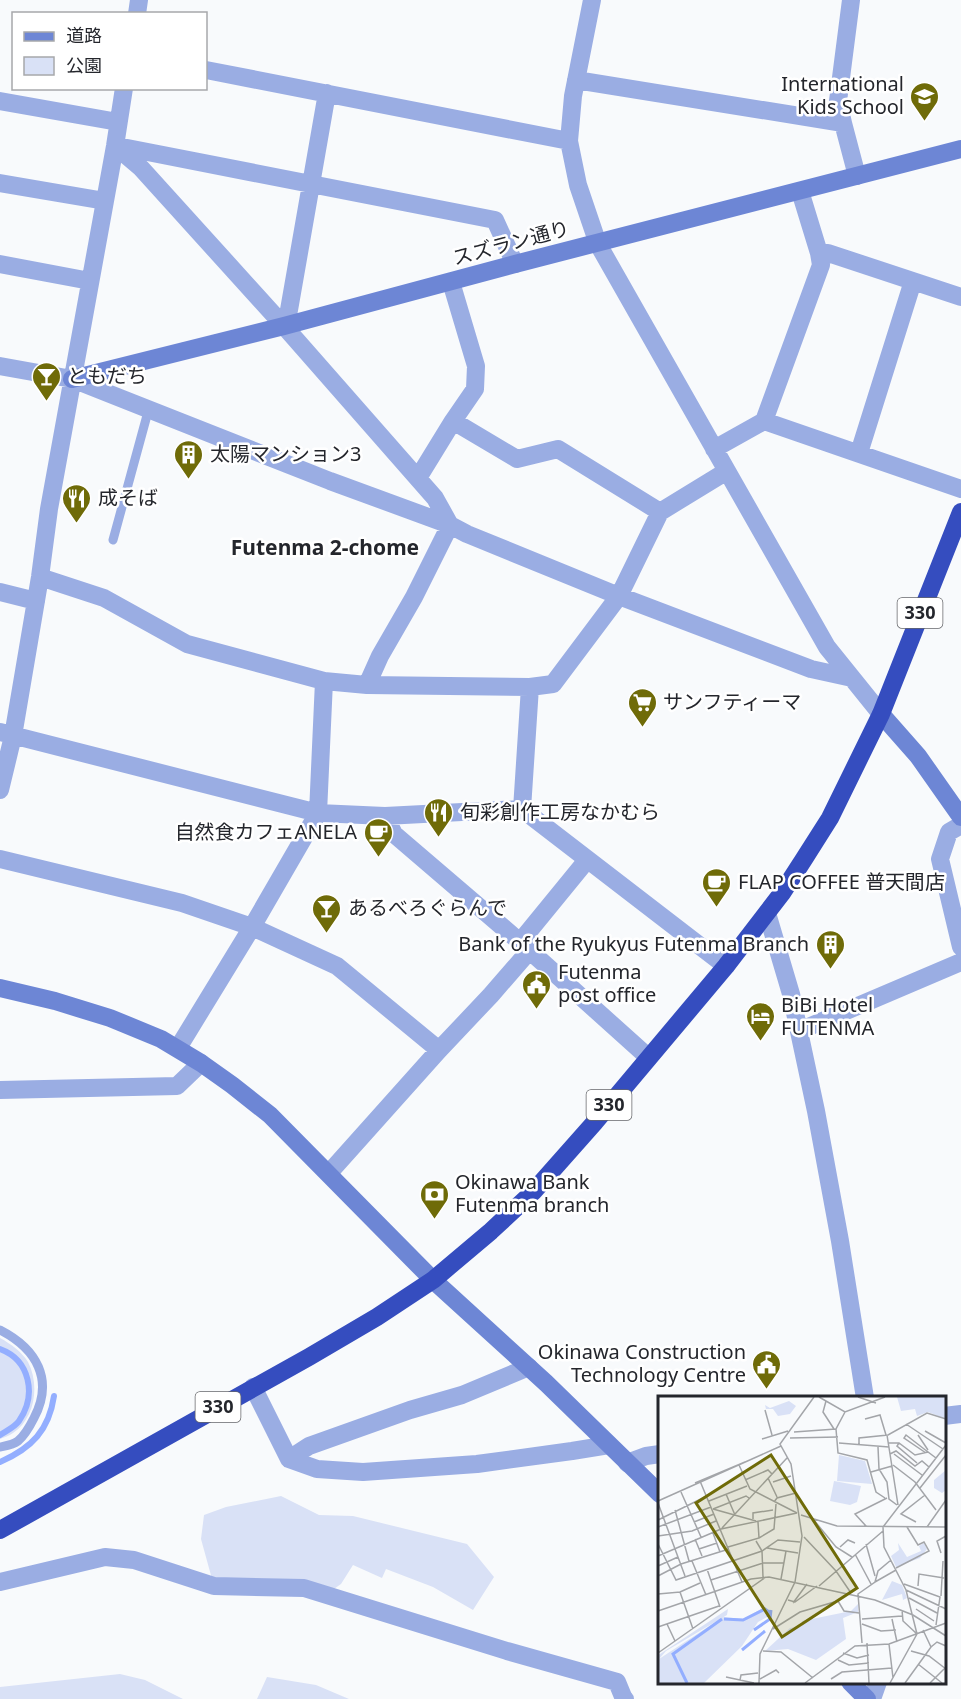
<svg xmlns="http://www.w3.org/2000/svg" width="961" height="1699" viewBox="0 0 961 1699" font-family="'Noto Sans','Noto Sans JP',sans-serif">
<rect width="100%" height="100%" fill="#f8fafc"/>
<path fill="#d9e1f6" d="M0 1338C11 1344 22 1352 28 1362 40 1385 35 1419 13 1433 9 1436 4 1437 0 1439Z
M281 1496 319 1515 353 1516 467 1544 494 1577 473 1610 433 1587 386 1569 382 1578 353 1565 341 1584 331 1591 212 1579 201 1539 204 1515 226 1507Z
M120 1674 145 1680 183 1699H0V1687Z
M267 1677 316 1685 349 1699H257Z"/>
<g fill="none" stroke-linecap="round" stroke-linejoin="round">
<path stroke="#93aeff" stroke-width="6" d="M0 1349C30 1360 37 1395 19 1421 15 1427 6 1431 0 1435
M0 1462C32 1448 49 1430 54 1396"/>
<path stroke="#9aade3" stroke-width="9" d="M113 540 149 408
M0 1330C37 1349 54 1380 34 1418 30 1426 24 1436 18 1441 13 1445 5 1446 0 1447"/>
<path stroke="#9aade3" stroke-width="18" d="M592 0 573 96 569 141 578 185 598 244 827 647 881 714
M137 14 139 0
M206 70 569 141
M576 80 843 123 857 176
M0 101 118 122
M843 123 838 101 851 0
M115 146 141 168 284 326 435 498 450 525
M117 146 495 220 515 264
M0 183 105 201
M819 253H828L961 297
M0 264 90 281
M451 282 476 366 475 389 453 421
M284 326 289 310 327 93
M0 366 72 379 330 481 450 525 467 534 619 596 811 669 852 678
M764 421 821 265 819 253 800 191
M714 449 764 421 961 489
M859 453 913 281
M418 478 453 421 517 459 558 449 660 512
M40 577 104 598 187 644 324 681 367 685 380 656 414 597 450 525
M0 592 36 601
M367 685 530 687 553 684 619 596 660 512 727 471
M0 732 318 813 385 816 522 809 726 966
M0 790 13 736 40 577 49 509 115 146 124 88
M522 809 530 687
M385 816 394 834 520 942 648 1057
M961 825 949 832 940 859 961 947
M0 859 182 903 252 927 337 966 439 1050
M767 913 791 994 816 1111 840 1241 865 1398
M520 942 587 860
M799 1031 961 962
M178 1048 252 927 318 813 324 681
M0 1090 177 1086 201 1063
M329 1173 439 1050 491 995 530 950
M253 1387 289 1459 317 1469 363 1472 477 1464 572 1451 609 1445
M944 1416 961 1414
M289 1459 309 1446 410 1410 462 1395 529 1367
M627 1463 646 1456 660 1454
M0 1582 105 1557 134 1560 214 1586 304 1588 507 1651 617 1682 624 1699H625
M872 1699 878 1682"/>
<path stroke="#6d86d5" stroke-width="18" d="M72 379 284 326 515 264 961 149
M881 714 918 756 961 817
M0 988 55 1001 110 1018 161 1039 201 1063 232 1085 270 1115 433 1280 546 1383 660 1494
M850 1682 867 1699"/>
<path stroke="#354dbf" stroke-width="18" d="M0 1530 309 1357 377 1317 433 1280 491 1231 533 1192 595 1122 726 966 782 893 804 859 830 818 881 714 961 512"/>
</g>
<defs>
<symbol id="school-pin" viewBox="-11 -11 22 30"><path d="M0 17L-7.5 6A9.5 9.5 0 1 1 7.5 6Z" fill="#6f6b08" stroke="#fff"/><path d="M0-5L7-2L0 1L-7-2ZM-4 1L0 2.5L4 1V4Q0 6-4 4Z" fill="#fff"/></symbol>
<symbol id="bar-pin" viewBox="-11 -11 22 30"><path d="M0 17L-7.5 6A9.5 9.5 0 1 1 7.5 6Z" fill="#6f6b08" stroke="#fff"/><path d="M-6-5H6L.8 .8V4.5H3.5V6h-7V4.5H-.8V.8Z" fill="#fff"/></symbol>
<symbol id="building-pin" viewBox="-11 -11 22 30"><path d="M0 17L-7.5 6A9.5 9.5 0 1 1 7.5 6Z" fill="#6f6b08" stroke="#fff"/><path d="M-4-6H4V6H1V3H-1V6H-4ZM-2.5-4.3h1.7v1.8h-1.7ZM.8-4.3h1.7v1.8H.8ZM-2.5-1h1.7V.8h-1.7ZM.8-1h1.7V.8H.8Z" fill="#fff"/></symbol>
<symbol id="restaurant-pin" viewBox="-11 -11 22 30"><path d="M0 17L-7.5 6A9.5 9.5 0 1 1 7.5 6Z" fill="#6f6b08" stroke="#fff"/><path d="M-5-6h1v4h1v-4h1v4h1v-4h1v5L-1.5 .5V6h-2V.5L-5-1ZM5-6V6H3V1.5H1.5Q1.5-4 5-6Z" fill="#fff"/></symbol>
<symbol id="supermarket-pin" viewBox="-11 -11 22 30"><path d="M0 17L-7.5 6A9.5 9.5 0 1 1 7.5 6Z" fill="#6f6b08" stroke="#fff"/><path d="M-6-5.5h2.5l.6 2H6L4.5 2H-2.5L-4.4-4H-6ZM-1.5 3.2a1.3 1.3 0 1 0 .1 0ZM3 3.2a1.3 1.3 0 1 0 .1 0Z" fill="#fff"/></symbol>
<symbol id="cafe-pin" viewBox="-11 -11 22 30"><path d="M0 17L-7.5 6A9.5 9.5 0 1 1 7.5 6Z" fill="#6f6b08" stroke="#fff"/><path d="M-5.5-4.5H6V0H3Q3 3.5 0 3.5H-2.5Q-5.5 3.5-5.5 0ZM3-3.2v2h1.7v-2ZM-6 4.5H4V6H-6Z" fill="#fff"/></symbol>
<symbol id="civic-pin" viewBox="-11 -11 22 30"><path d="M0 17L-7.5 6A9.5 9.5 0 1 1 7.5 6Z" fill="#6f6b08" stroke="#fff"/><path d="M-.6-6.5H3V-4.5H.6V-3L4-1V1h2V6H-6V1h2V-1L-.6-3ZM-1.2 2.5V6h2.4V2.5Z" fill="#fff"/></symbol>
<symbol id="hotel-pin" viewBox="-11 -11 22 30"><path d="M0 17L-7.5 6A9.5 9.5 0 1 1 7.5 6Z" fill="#6f6b08" stroke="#fff"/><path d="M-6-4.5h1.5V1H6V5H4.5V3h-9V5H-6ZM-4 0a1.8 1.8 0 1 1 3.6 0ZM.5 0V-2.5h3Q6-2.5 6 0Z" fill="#fff"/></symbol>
<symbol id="bank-pin" viewBox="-11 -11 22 30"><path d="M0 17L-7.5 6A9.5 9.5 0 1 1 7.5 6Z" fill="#6f6b08" stroke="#fff"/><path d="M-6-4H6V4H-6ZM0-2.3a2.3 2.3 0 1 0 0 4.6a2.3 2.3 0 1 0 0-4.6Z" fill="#fff"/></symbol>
</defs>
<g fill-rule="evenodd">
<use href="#school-pin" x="908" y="80" width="33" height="45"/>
<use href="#bar-pin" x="30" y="360" width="33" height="45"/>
<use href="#building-pin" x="172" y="438" width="33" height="45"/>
<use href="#restaurant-pin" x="60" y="482" width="33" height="45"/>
<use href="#supermarket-pin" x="626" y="686" width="33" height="45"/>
<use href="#restaurant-pin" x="422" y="796" width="33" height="45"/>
<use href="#cafe-pin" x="362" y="816" width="33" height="45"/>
<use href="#cafe-pin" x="700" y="866" width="33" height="45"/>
<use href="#bar-pin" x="310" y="892" width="33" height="45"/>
<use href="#building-pin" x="814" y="928" width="33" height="45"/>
<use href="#civic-pin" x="520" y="968" width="33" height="45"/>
<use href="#hotel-pin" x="744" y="1000" width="33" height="45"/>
<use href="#bank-pin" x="418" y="1178" width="33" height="45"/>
<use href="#civic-pin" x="750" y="1348" width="33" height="45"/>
</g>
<g text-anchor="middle" stroke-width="5" stroke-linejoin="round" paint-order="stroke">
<g fill="#fff" stroke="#66676b" stroke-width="1.5">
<rect x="897.5" y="598" width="45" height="30" rx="4.5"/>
<rect x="586.5" y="1090" width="45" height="30" rx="4.5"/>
<rect x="195.5" y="1392" width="45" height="30" rx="4.5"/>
</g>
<g font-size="18" font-weight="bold" fill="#24262c">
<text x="920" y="619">330</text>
<text x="609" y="1111">330</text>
<text x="218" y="1413">330</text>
</g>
<g font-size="20" fill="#24262c" stroke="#fff" text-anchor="start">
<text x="904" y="91" text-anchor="end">International<tspan x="904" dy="23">Kids School</tspan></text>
<text x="67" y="383">ともだち</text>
<text x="210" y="461">太陽マンション3</text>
<text x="98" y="505">成そば</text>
<text x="663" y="709">サンフティーマ</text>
<text x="460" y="819">旬彩創作工房なかむら</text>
<text x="357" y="839" text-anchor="end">自然食カフェANELA</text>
<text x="738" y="889">FLAP COFFEE 普天間店</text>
<text x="348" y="915">あるべろぐらんで</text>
<text x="809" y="951" text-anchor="end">Bank of the Ryukyus Futenma Branch</text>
<text x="558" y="979">Futenma<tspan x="558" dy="23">post office</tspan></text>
<text x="781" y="1012">BiBi Hotel<tspan x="781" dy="23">FUTENMA</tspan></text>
<text x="455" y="1189">Okinawa Bank<tspan x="455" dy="23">Futenma branch</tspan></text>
<text x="746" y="1359" text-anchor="end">Okinawa Construction<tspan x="746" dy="23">Technology Centre</tspan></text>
</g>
<g font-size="20" fill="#24262c" stroke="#fff">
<text transform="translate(511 243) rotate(-15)" y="7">スズラン通り</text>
</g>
<g font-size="21" font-weight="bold" fill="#24262c" stroke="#fff">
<text x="325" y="555">Futenma 2-chome</text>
</g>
</g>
<g transform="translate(658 1396)">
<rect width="288" height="288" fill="#f8fafc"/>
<path d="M239 1H288V23L270 16 259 20 257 13 243 15ZM131 5 138 10 132 18 120 20 115 13H108L107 9 112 12ZM181 59 207 65 214 88 179 85ZM288 74V94L284 97 276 92V84ZM176 85 203 90 199 106 192 109 172 105ZM240 147 249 161 263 155 261 150 266 147 269 153 262 162 238 171 233 160 241 154ZM234 185 244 189 249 202 245 204 244 198 224 204ZM200 208V216L185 222 188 243 158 264 130 253 107 255 132 232 144 230V225L193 215ZM105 212 111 215V220L100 226 84 250 46 287H0V259L2 258 70 213 69 219 8 255 1 263 65 221 85 223Z" fill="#d9e1f6"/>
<path fill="none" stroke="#93aeff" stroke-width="3" d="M66 223 85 224 107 213 111 216 110 221M96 234 112 223 113 214M84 254 107 235M29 287 15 258 64 223"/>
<path fill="none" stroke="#a3a5a9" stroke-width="1.5" d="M161 1 187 16 227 1M200 1 218 7M168 5 165 16 176 33M107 14 114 39M187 16 178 33 180 57 209 64 218 96 227 102M207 23 222 19 228 39M248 28 285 53M267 35 288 47M136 36 178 33M229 39 240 109M260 39 270 54M132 42 180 41M104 43 130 35M181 47 231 51M230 47H241L257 59 270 56 278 62M241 47 239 50 259 67M201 48V42L230 39 269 17 288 23M220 51 221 73 229 86 231 103 239 109M268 57 246 42 248 39 270 56M232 58 238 55 257 70 264 65 271 71M236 58 264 79M81 69 92 93 139 117M235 69 257 86 278 114M213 76 234 70M110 82 119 101M87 84 110 74 114 78M42 85 84 186M115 86 133 80M37 87 87 66M262 92 288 59M23 96 43 141M68 98 77 119M0 105 123 50M51 105 89 90M116 106 119 102 138 97M0 107 27 180M55 113 98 125M55 113 88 100 91 102M17 114 31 165M143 119 179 130 288 131M95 123V117L115 114M155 123 178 151 194 161M0 124 49 100M36 126 56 118M258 126 243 118 267 99M208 130 197 118 229 102M0 131 53 111M269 131 288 104M64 132 129 62M55 137 62 156M0 140 34 135 58 125M146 141 178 175 193 197M101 142 116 133 118 108M37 143 44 160M98 145 104 155 105 181M0 148 18 184 104 155 120 144 142 146M208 148 217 180M70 151 101 142 100 126M182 151 190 144 197 147M109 152 140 157M41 153 59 147M283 157 279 145 288 140M197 158 213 188M0 160 63 133 139 117M34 165 48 199M0 170 20 161M238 172 271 155 266 146 260 149 249 131M49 173 62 211M0 180 23 168 71 153M123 183 128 155M53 184 105 167H126M217 186 238 174M246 188 282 201 278 229M161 190 225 135M260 190 261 178 286 182M248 194 288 213M22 196 42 187M0 198 22 196 35 233M283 200 285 165M251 202 279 217M130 204 137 206 159 190M135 207 149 188M258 213 276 225M244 214 245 225 259 238M0 215 93 183 111 181 217 204 255 219 288 240M204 223 244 220M234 223 239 246M9 228 17 245M204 228 223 235 238 234M0 231 61 210M115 233 142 216 180 205 186 215 201 217M265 234 273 251M204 247 200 198 217 186 220 175 233 164M209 247 211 287M231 248 235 282M105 255 123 256 155 282M253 255 271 260 288 273M0 257 108 181M185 257 199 262 211 259M180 264 191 269 211 267M260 268 284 287M68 281 96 287M102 283 118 274 121 277M173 283 184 276 234 272M82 284 83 279 100 277M101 287 102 258 137 186 144 140 133 68 122 48 156 1M147 287 197 250 231 248 288 227M232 287 259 238 248 194 226 151 225 131 288 49M247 287 273 251 279 246 288 250M272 287 288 271"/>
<path fill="#6f6b08" fill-opacity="0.15" stroke="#6f6b08" stroke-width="3" d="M113 59 199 192 124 241 38 107Z"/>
<rect width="288" height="288" fill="none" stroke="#24262c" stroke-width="3"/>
</g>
<rect x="12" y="12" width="195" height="78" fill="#ffffff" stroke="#a7a8ab" stroke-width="1.5"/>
<rect x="24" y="32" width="30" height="9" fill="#6d86d5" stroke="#a7a8ab" stroke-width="1.5"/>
<text x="66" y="42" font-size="18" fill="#24262c">道路</text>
<rect x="24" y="57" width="30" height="18" fill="#d9e1f6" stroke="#a7a8ab" stroke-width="1.5"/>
<text x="66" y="72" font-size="18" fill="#24262c">公園</text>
</svg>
